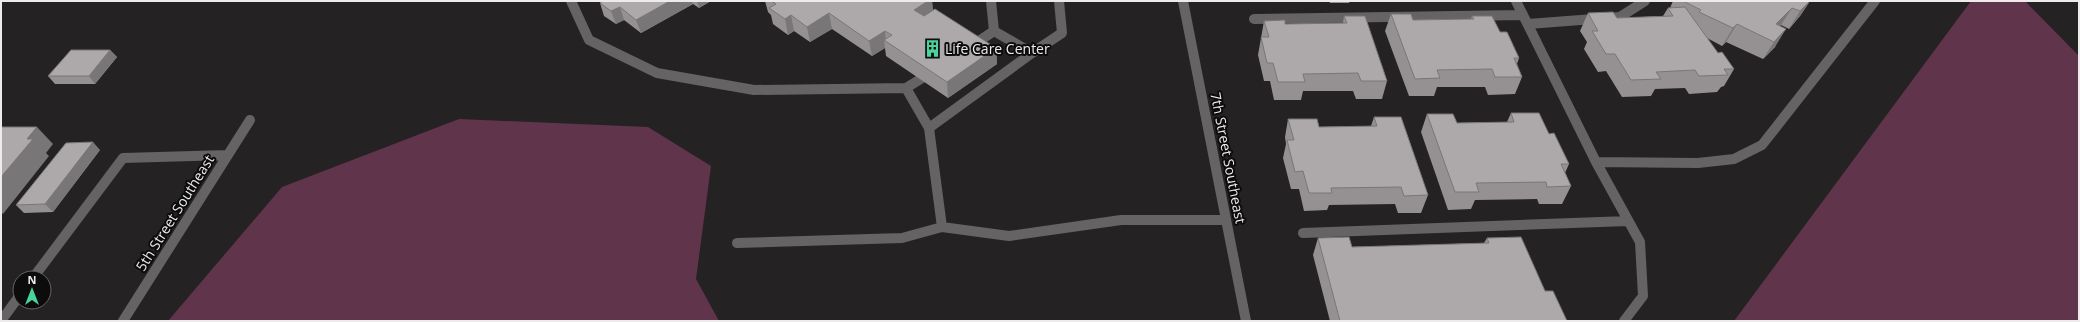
<svg xmlns="http://www.w3.org/2000/svg" width="2080" height="322" viewBox="0 0 2080 322" font-family="'Open Sans',sans-serif">
<rect width="100%" height="100%" fill="#252223"/>
<path fill="#60344b" d="M1971 1H2025L2079 56V321H1734Z
M459 119 648 127 711 166 696 279 719 321H168L282 187Z"/>
<g fill="none" stroke-linecap="round" stroke-linejoin="round">
<path stroke="#666364" stroke-width="10" d="M571 1 589 40 657 73 754 90 906 88 932 72
M1183 1 1246 321
M1516 1 1596 162 1640 242 1643 296 1624 321
M1254 19 1523 15
M1528 24 1620 17 1645 1
M994 31 1032 53 1062 33 1059 1
M970 47 994 31 991 1
M1032 53 929 128 942 227 1009 236 1121 220H1226
M906 88 929 128
M1596 162 1698 163 1734 159 1762 145 1875 1
M1303 233 1628 221
M737 243 902 238 942 227
M33 278 123 158 228 155
M1 321 20 295
M123 321 250 120"/>
</g>
<path fill="#959193" d="M599 1H711L699 8 693 4 641 33 624 20 616 24 604 16 600 3 601 2Z
M765 1H932L933 11 996 48 997 64 948 98 886 56 885 48 872 56 832 29 810 42 794 31 788 35 773 24 771 15 768 12Z
M1329 1H1350L1349 3H1330Z
M1373 1H1393L1373 2Z
M1673 1H1810L1800 16 1789 29 1781 25 1780 26 1775 47 1763 59 1726 42 1722 46 1707 38 1718 53 1734 69 1724 86 1721 87 1717 92 1689 94 1685 88 1655 89 1651 96 1622 97 1606 71 1598 72 1584 49 1587 42 1580 31 1588 13 1617 18 1663 16 1668 8H1670Z
M1391 14 1413 20 1471 19 1472 16 1500 32 1519 58 1517 64 1522 77 1515 94 1488 95 1485 87H1437L1434 96H1409L1385 31Z
M1344 16 1387 81 1382 99H1356L1353 91H1303L1301 100H1274L1270 81H1264L1258 55 1264 21 1285 24 1343 23Z
M110 50 117 57 95 84H55L48 76Z
M1511 113 1549 134 1569 164 1565 173 1571 186 1562 204H1539L1537 199 1475 200 1471 209 1448 210 1421 132 1427 114 1457 123 1507 122Z
M1374 117 1428 195 1421 213H1398L1395 204 1329 205 1327 210 1304 211 1299 189H1291L1283 158 1286 144 1285 137 1288 119 1319 127 1371 126Z
M100 150 53 212 24 213 16 205Z
M1318 238 1352 247 1484 243 1487 238 1545 291 1567 321H1330L1313 255Z"/>
<path fill="#797678" d="M670 1H692L693 4 641 33 636 20Z
M697 1H711L699 8Z
M928 1H932L933 14 916 25 914 10Z
M1810 1 1800 16 1789 29 1800 11Z
M620 7 624 20 616 24 611 11Z
M1792 8 1781 25 1768 39 1776 24Z
M829 13 832 29 810 42 807 27Z
M791 15 794 31 788 35 785 19Z
M1737 24 1726 42 1722 46 1733 28Z
M1786 29 1775 47 1763 59 1774 42Z
M885 31 886 42 884 40 885 48 872 56 869 41Z
M996 48 997 64 948 98 947 82Z
M110 50 117 57 95 84 89 76Z
M37 127 53 144 46 153 49 156 3 214 1 212V177L27 139Z
M93 142 100 150 53 212 45 204Z"/>
<path fill="#ada9ab" stroke="#797678" d="M603 1H670L636 20 620 7 611 11 600 3Z
M771 1H928L914 10 924 16 935 9 996 48 947 82 884 40 892 35 885 31 869 41 829 13 807 27 791 15 785 19 769 8 776 4Z
M1683 1H1810L1800 11 1792 8 1776 24 1786 29 1774 42 1737 24 1733 28 1699 12 1701 10Z
M1685 7 1718 53 1722 52 1734 69H1724L1728 75 1699 76 1695 70 1656 72 1661 79 1631 80 1615 54H1606L1592 31H1598L1588 13 1613 12 1617 18 1673 16 1668 8Z
M1391 14H1411L1413 20 1474 19 1472 16H1492L1500 32H1507L1519 58H1514L1522 77H1495L1492 69 1437 70 1440 78 1415 79Z
M1344 16H1365L1387 81H1361L1358 73 1303 74 1305 82H1278L1273 63H1267L1261 37H1269L1264 21 1285 20V24L1347 23Z
M71 50H110L89 76H48Z
M1511 113H1539L1549 134 1554 133 1569 164H1561L1571 186 1547 187 1546 182 1476 183 1479 192H1455L1427 114H1453L1457 123 1514 122Z
M1374 117H1401L1428 195 1404 196 1401 187 1331 188 1332 193H1309L1303 171 1295 172 1287 140H1294L1288 119H1317L1319 127 1377 126Z
M1 127H37L27 139H33L1 177Z
M93 142 45 204 16 205 66 143Z
M1349 237 1352 247 1489 243 1487 238 1521 237 1545 291H1553L1567 321H1340L1318 238Z"/>
<defs>
<symbol id="building-bare" viewBox="-9 -9 18 18"><path d="M-4-6H4V6H1V3H-1V6H-4ZM-2.5-4.3h1.7v1.8h-1.7ZM.8-4.3h1.7v1.8H.8ZM-2.5-1h1.7V.8h-1.7ZM.8-1h1.7V.8H.8Z" fill="#4ad49c" stroke="#0d0c0d" stroke-width="2.5" paint-order="stroke"/></symbol>
</defs>
<g fill-rule="evenodd">
<use href="#building-bare" x="920" y="36" width="25" height="25"/>
</g>
<g text-anchor="middle" stroke-width="4" stroke-linejoin="round" paint-order="stroke">
<g font-size="14" fill="#edebec" stroke="#0d0c0d" text-anchor="start">
<text x="945" y="54">Life Care Center</text>
</g>
<g font-size="14" fill="#edebec" stroke="#0d0c0d">
<text transform="translate(1228 158) rotate(79)" y="5">7th Street Southeast</text>
<text transform="translate(175 213) rotate(-58)" y="5">5th Street Southeast</text>
</g>
</g>
<rect width="2080" height="322" fill="none" stroke="#edebec" stroke-width="4"/>
<g transform="translate(32 290)"><circle r="19" fill="#0d0c0d" stroke="#676566"/>
<path d="M0-3L7 15L0 10L-7 15Z" fill="#4ad49c"/>
<text y="-6" font-size="11" font-weight="bold" text-anchor="middle" fill="#edebec">N</text>
</g>
</svg>
